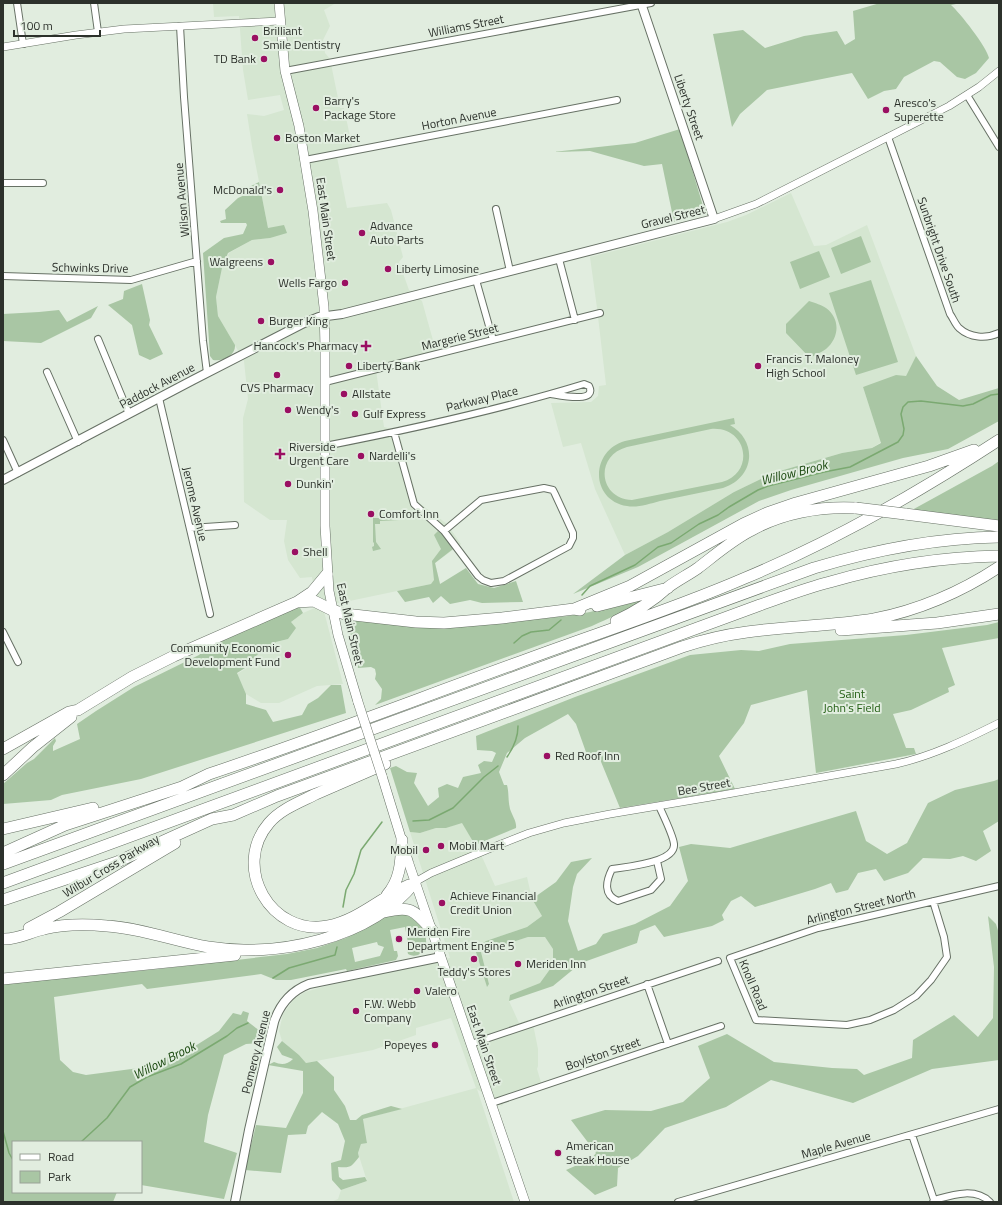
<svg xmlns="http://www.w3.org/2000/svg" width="1002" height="1205" viewBox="0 0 1002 1205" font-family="'Titillium Web',sans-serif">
<rect width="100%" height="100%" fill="#e1eddf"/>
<path fill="#d5e6d1" d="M213 3H336L324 10 330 26 323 40 325 53 330 59 340 108H344L352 146 337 157 347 208 387 203 391 210 403 257 399 262 409 290 422 301 436 351 376 370 384 427 392 429 400 437 418 502 447 524 461 544 435 563 440 584H431L397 591 340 603 321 600 343 684 317 686 279 703H261L246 694 237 674 250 666 251 661 266 645 288 639 291 622 303 613 317 607 312 577 300 578 288 560 284 541 287 520H270L244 502 243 418 248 399 244 361 218 316 216 297 222 268 229 253 252 240 270 238 252 146 247 114 264 116 284 110 280 95 248 100 243 70 239 16 214 17Z
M791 193 814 246 826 245 867 225 916 356 906 376 863 387 881 442 872 448 842 453 773 473 734 492 668 532 625 555 595 489 581 443 563 447 551 403 591 402 598 396 599 386 606 385 597 308 590 257 727 222 746 215Z
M462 822 483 859 495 886 527 877 532 899 542 916 527 927 486 941 475 949 487 986 489 984 481 952 528 937H545L553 949V965L540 983 511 995 509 1001 519 1023 532 1019 538 1049V1066L537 1069 543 1089 504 1102 502 1106 477 1089 514 1202H331L338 1199 341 1190 367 1181 358 1153 361 1144 367 1142 363 1119 476 1088 451 1018 416 1028V1035L373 1050 306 1063 299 1055 282 1041 279 1031 283 1014 294 999 305 992 326 986 450 958 410 832 420 833 436 828H446Z"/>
<path fill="#a9c6a4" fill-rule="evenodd" d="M880 3H961L951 5C960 13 987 47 989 58L976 73 965 79 957 77 940 62 934 61 904 77 896 89 884 91 868 99 852 73 767 90 740 114 732 127 713 34 743 30 765 48 804 36 837 31 845 45 855 39 853 11Z
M680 129 703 206C699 218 685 219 674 222L662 164 644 166 590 151 553 152 635 143Z
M259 182 268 228 284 225 287 233 270 238 252 240 228 253 222 268 216 297 218 316 235 345C236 355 223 362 213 360L210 356 203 253 224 238 243 234 247 225 246 223H221L220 221 226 219 225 210 238 198 251 192 249 187Z
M861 236 871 262 841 274 831 248Z
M819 251 830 277 800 289 790 262Z
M871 280 898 362 856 375 829 293Z
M142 284 150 320 149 325 163 354 150 360 139 355 132 325 108 305 123 299 124 291Z
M809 301C815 303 822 305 826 308 841 319 839 338 826 349 822 352 815 355 810 358L786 333V324Z
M98 306 91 318 41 343 3 341V314L39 312 59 310 67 322Z
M916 356 937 386 959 400 999 388V421L948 449 903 458 791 490 759 501 638 567 573 594 625 555 668 532 734 492 773 473 842 453 872 448 881 443 863 387 896 375 906 376Z
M734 418 735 424 730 425C758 441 755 478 723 488 702 492 681 497 660 501 649 504 637 508 627 506 590 500 590 451 625 441ZM711 429C747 426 756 472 722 482L632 500C599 499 594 456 627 447Z
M999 461V521L912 510 992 466Z
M392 513H399V520L380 521V524H375L376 542 381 549 373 551 372 547 374 546V543L373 542V518H379V515H392Z
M438 531 442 534 453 549 435 563 440 584 466 568 478 584 494 588 516 581 523 602 482 603 470 600 450 604 441 596 433 603 429 597 405 602 397 591 431 584 434 580 432 561 441 549 434 535Z
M640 599 642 601C626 611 609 618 592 626L375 705 381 699 382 689 375 679 376 674 375 669 371 667 358 668 345 619 505 622 568 616 590 612Z
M299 606 303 613 291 622 296 628 288 639 276 642 272 650 266 646 251 661 250 665 237 673 246 694V704L266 710 273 722 302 715 308 704 318 698 331 685H341L346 713 141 779 62 795 51 800 3 804V784L27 763 34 759 55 738 56 741 53 746V751L80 739 77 724 96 711 134 687 199 655 214 640Z
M999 622V638L942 648 955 685 948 688 949 692 911 710 893 714 906 748H914L916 754 816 773 807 690 751 705 744 723 719 756 735 789 620 808 597 752 587 755 576 724 568 714 525 738 507 753 499 772 504 785H507C509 792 508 801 510 809 512 815 517 822 516 828L475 845 462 823 446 828H436L420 833 410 832 390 768 396 766 407 772 417 773 414 783 428 806 439 797 438 788 447 784 458 788 463 777 481 773 478 765 484 761 492 762 496 753 492 751 477 750 476 736 575 697 690 655 741 650 759 651 790 644 906 635 987 625Z
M999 779V821L983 831 991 851 976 861 963 856 950 859 923 858 908 873 884 881 876 869 858 873 848 890 836 893 831 883 815 889 755 907 741 896 731 901 722 915 724 920 712 926 664 937 655 925 640 931 637 943 581 963 553 986 509 1001 510 995 540 983 553 965V949L545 937H528L481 952 489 984 487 987 475 949 486 941 527 927 542 916 532 899 556 882 571 862 592 858 577 874 573 887 568 921 578 951 596 944 603 934 635 924 670 906 688 881 679 847 691 844 730 848 856 811 866 841 887 854 907 843 928 803 955 790 994 781Z
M406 911C410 914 416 917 419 921 425 930 432 949 418 955 414 956 412 956 408 954L407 949 409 948 405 927 390 930 394 951H397L398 956 396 960 347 971 346 969 291 980H276L261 974 147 989 142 984 54 997 60 1060 73 1072 86 1075 162 1065 161 1060 191 1047 195 1046 219 1031 233 1013 241 1015 243 1011 249 1013 247 1021 260 1031V1043L246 1044 224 1055 208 1115 204 1142 237 1153 224 1199 141 1185V1142H13V1192H117L113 1202H3V984L159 969 287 954 317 948 346 938 388 915ZM377 942 378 945 384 947 380 956 355 962 352 948Z
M988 916 996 924 999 934V1060L932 1069 853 1103 771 1080 726 1107 665 1128 638 1156 618 1168 617 1186 595 1195 566 1170 591 1159 596 1153 571 1120 605 1110 651 1111 683 1102 710 1078 698 1046 727 1034 774 1062 832 1068 857 1069 864 1075 912 1058 913 1040 954 1015 978 1037 993 1018 994 967Z
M282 1041 299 1055 306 1063 317 1061 334 1077V1090L345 1106 350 1120H356L362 1115 391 1106 402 1109 363 1119 367 1143 361 1144 358 1153 359 1157C351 1167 351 1168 338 1167L339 1177 343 1180 365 1177 367 1181 341 1190 332 1180 331 1163 341 1160 345 1141 338 1124 322 1112 308 1126 306 1134 288 1135 281 1173 245 1170 256 1125 286 1128 303 1093V1071L268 1065 274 1062C281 1065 287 1065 293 1059L282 1055 277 1047Z"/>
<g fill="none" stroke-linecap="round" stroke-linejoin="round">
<path stroke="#7ba971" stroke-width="1.5" d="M582 595 590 586 635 565 658 547 671 543 699 524 718 515 729 507 758 490 768 486 824 472 850 467 898 442 903 435 904 429 901 414 903 407 908 402 921 401 963 406 973 404 991 395 999 394
M514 643 522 636 531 632 549 630 561 620
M507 757C514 747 518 738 518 726
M413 821 429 820 453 808 484 777 498 766
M343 907 346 890 354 874 361 850 382 822
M273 978 289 968 335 955 337 947
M3 1131 9 1153 13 1160
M81 1142 107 1118 130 1087 147 1077 181 1064 227 1036 237 1028 248 1023"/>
<defs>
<path id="minor" d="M17 3 23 44
M94 3 98 32
M180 26 184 97 203 341 207 373
M285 71 651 3
M967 95 999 147
M888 137 950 314C953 318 955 324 959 328 970 338 986 339 999 333
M305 160 617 100
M3 183H43
M496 209 510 271
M559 259 575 320
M3 276 131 280 197 261
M476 280 493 340
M98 339 129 414
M47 372 78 442
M325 382 600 313
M159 398 210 614
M394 432 414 504 444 531
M3 440 18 473
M325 446C412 429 499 410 584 384L589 386C598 404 558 395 551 394
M544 488 553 490 555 494 573 533V538L569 546 504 581 491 583 483 580 478 576 444 531 481 500Z
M190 528 235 525
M3 632 18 662
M657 861 661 879 651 890 618 901C603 895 606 881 612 869 625 867 676 863 674 844 673 835 663 815 659 806
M933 901 944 937 947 957 931 980 916 996 894 1010 870 1020 847 1025 756 1020 730 958 818 928 999 886
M647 984 668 1044
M471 1044 718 961
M492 1103 721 1026
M912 1135 934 1200 933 1202
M934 1200C952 1195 975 1187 990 1202
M678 1202 999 1109"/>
<path id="tertiary" d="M3 47 76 35 124 29 280 21
M714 219 756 204 949 106 979 87 999 71
M415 882 431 873 496 846 529 833 564 823 610 814 711 797 896 764C932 756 965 740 999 723"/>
<path id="secondary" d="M3 480 193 380 304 323 319 317 342 314 714 219 641 3
M235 1202 249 1130 274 1022C280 1004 291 991 309 984L441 957"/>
<path id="primary" d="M279 3 285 71 299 126 313 211 324 307 325 348V526L329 591 338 635 358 702
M382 776 409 864 525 1202"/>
<path id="motorway" d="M905 514 999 526
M297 602 314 601 332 610 345 614 416 622 444 623 502 618 574 609 580 610
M597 606 668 588
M574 609 630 586 743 524 767 513 796 503 929 466 974 450
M616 621C635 612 652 602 667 588 676 581 688 575 698 568 715 555 731 541 750 531 781 513 820 506 856 508
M841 630 937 623 999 614
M3 749 69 712 78 710 132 677 174 656 297 602 312 592 327 574
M385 764C362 774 339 784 316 794 300 802 281 809 269 823 231 867 271 937 328 926 359 920 381 897 409 885
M3 775 33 747 71 717
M3 829 93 808
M3 853 65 825 182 787 209 774C311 740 412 701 514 664 591 635 669 611 745 578 834 541 918 493 999 440
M3 864 814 568C874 550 936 538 999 537
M3 883 760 605C783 597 806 588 830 582 885 566 942 557 999 556
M387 895C401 879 401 860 402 840
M3 900 117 862 212 819 233 815 277 796 682 647C703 640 724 635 747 632 789 626 832 626 874 619 919 610 961 592 999 567
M384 912C411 905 414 910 432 930
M29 928 59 912 175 843
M3 939C17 940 30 932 44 929 64 924 86 924 107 926 141 928 174 941 208 947 277 958 370 939 415 882
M3 979 235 955"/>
</defs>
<use href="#minor" stroke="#677165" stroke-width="8"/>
<use href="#tertiary" stroke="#677165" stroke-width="8"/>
<use href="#secondary" stroke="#677165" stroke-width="10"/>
<use href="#primary" stroke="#677165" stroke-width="10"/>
<use href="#motorway" stroke="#677165" stroke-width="12"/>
<use href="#minor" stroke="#fff" stroke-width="6"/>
<use href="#tertiary" stroke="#fff" stroke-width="7"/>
<use href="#secondary" stroke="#fff" stroke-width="8"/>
<use href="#primary" stroke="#fff" stroke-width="9"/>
<use href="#motorway" stroke="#fff" stroke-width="11"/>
<defs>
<path id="primary-bridge" d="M358 702 382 776"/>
<path id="motorway-bridge" d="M856 508 905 514"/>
</defs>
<use href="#primary-bridge" stroke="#677165" stroke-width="10" stroke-linecap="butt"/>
<use href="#motorway-bridge" stroke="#677165" stroke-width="12" stroke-linecap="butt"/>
<use href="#primary-bridge" stroke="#fff" stroke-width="9"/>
<use href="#motorway-bridge" stroke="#fff" stroke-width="11"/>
</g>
<g fill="#9a0f62" stroke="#e1eddf" stroke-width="1.5">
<circle cx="255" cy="38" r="4"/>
<circle cx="264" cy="59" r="4"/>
<circle cx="316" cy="108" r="4"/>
<circle cx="886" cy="110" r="4"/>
<circle cx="277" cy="138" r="4"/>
<circle cx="280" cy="190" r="4"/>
<circle cx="362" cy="233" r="4"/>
<circle cx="271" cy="262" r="4"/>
<circle cx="388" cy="269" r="4"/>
<circle cx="345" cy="283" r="4"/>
<circle cx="261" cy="321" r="4"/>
<path d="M364 340h4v4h4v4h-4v4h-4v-4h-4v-4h4z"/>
<circle cx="349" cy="366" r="4"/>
<circle cx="758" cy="366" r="4"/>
<circle cx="277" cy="375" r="4"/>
<circle cx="344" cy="394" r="4"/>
<circle cx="288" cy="410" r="4"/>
<circle cx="355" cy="414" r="4"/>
<path d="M278 448h4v4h4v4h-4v4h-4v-4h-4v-4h4z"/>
<circle cx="361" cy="456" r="4"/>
<circle cx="288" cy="484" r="4"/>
<circle cx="371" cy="514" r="4"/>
<circle cx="295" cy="552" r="4"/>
<circle cx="288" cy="655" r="4"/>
<circle cx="547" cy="756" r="4"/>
<circle cx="441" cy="846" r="4"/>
<circle cx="426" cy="850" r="4"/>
<circle cx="442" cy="903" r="4"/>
<circle cx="399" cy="939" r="4"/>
<circle cx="474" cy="959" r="4"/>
<circle cx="518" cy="964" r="4"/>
<circle cx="417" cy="991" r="4"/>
<circle cx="356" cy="1011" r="4"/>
<circle cx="435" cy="1045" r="4"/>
<circle cx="558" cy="1153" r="4"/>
</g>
<g text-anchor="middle" stroke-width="4" stroke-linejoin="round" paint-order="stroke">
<g font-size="12" fill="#2c312b" stroke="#e1eddf">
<text transform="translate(466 26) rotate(-11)" y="4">Williams Street</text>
<text transform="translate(689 107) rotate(71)" y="4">Liberty Street</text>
<text transform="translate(459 119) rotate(-11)" y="4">Horton Avenue</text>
<text transform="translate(182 200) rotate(-95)" y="4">Wilson Avenue</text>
<text transform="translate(673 217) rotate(-14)" y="4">Gravel Street</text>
<text transform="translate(326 219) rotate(82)" y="4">East Main Street</text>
<text transform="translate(939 250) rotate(71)" y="4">Sunbright Drive South</text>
<text transform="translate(90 268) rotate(1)" y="4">Schwinks Drive</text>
<text transform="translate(460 337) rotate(-14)" y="4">Margerie Street</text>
<text transform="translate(157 386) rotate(-28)" y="4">Paddock Avenue</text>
<text transform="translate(482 399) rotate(-14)" y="4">Parkway Place</text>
<text transform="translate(195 504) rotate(77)" y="4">Jerome Avenue</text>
<text transform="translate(350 624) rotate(77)" y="4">East Main Street</text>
<text transform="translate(704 787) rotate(-10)" y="4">Bee Street</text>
<text transform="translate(111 866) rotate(-31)" y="4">Wilbur Cross Parkway</text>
<text transform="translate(861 907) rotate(-14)" y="4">Arlington Street North</text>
<text transform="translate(753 985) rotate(67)" y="4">Knoll Road</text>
<text transform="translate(591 992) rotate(-19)" y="4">Arlington Street</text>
<text transform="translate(484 1045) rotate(71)" y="4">East Main Street</text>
<text transform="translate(256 1052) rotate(-76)" y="4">Pomeroy Avenue</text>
<text transform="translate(603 1054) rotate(-19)" y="4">Boylston Street</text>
<text transform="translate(836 1145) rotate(-16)" y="4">Maple Avenue</text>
</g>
<g font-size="12" fill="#2c312b" stroke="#e1eddf" text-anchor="start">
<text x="263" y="35">Brilliant<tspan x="263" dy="14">Smile Dentistry</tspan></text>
<text x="256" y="63" text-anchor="end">TD Bank</text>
<text x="324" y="105">Barry's<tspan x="324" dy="14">Package Store</tspan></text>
<text x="894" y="107">Aresco's<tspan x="894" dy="14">Superette</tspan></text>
<text x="285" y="142">Boston Market</text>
<text x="272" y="194" text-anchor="end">McDonald's</text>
<text x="370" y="230">Advance<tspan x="370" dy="14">Auto Parts</tspan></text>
<text x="263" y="266" text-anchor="end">Walgreens</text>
<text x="396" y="273">Liberty Limosine</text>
<text x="337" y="287" text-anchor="end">Wells Fargo</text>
<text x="269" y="325">Burger King</text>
<text x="358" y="350" text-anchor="end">Hancock's Pharmacy</text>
<text x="766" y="363">Francis T. Maloney<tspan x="766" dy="14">High School</tspan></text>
<text x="357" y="370">Liberty Bank</text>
<text x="277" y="392" text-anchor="middle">CVS Pharmacy</text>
<text x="352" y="398">Allstate</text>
<text x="296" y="414">Wendy's</text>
<text x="363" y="418">Gulf Express</text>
<text x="289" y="451">Riverside<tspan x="289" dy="14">Urgent Care</tspan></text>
<text x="369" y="460">Nardelli's</text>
<text x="296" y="488">Dunkin'</text>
<text x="379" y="518">Comfort Inn</text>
<text x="303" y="556">Shell</text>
<text x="280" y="652" text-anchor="end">Community Economic<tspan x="280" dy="14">Development Fund</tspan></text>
<text x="555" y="760">Red Roof Inn</text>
<text x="449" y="850">Mobil Mart</text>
<text x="418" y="854" text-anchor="end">Mobil</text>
<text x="450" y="900">Achieve Financial<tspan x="450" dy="14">Credit Union</tspan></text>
<text x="407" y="936">Meriden Fire<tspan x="407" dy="14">Department Engine 5</tspan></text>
<text x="526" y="968">Meriden Inn</text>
<text x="474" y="976" text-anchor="middle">Teddy's Stores</text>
<text x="425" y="995">Valero</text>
<text x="364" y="1008">F.W. Webb<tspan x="364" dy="14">Company</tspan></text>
<text x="427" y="1049" text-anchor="end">Popeyes</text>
<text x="566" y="1150">American<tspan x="566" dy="14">Steak House</tspan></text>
</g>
<g font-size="12" fill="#1f5c10" stroke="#e1eddf">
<text x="852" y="698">Saint<tspan x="852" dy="14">John's Field</tspan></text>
</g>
<g font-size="13" font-style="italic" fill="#19470e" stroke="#e1eddf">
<text transform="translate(794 472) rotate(-14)" y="5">Willow Brook</text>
<text transform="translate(164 1060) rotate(-27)" y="5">Willow Brook</text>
</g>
</g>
<rect width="1002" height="1205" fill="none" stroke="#2c312b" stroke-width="8"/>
<rect x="12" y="1141" width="130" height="52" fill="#e1eddf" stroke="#99a297"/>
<rect x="20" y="1154" width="20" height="6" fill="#ffffff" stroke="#99a297"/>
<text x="48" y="1161" font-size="12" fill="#2c312b">Road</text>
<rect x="20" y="1171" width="20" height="12" fill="#a9c6a4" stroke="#99a297"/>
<text x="48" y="1181" font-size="12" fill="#2c312b">Park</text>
<path d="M14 30v6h86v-6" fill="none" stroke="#2c312b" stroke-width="2"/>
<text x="20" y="30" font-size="12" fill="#2c312b" stroke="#e1eddf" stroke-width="3" paint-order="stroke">100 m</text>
</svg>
